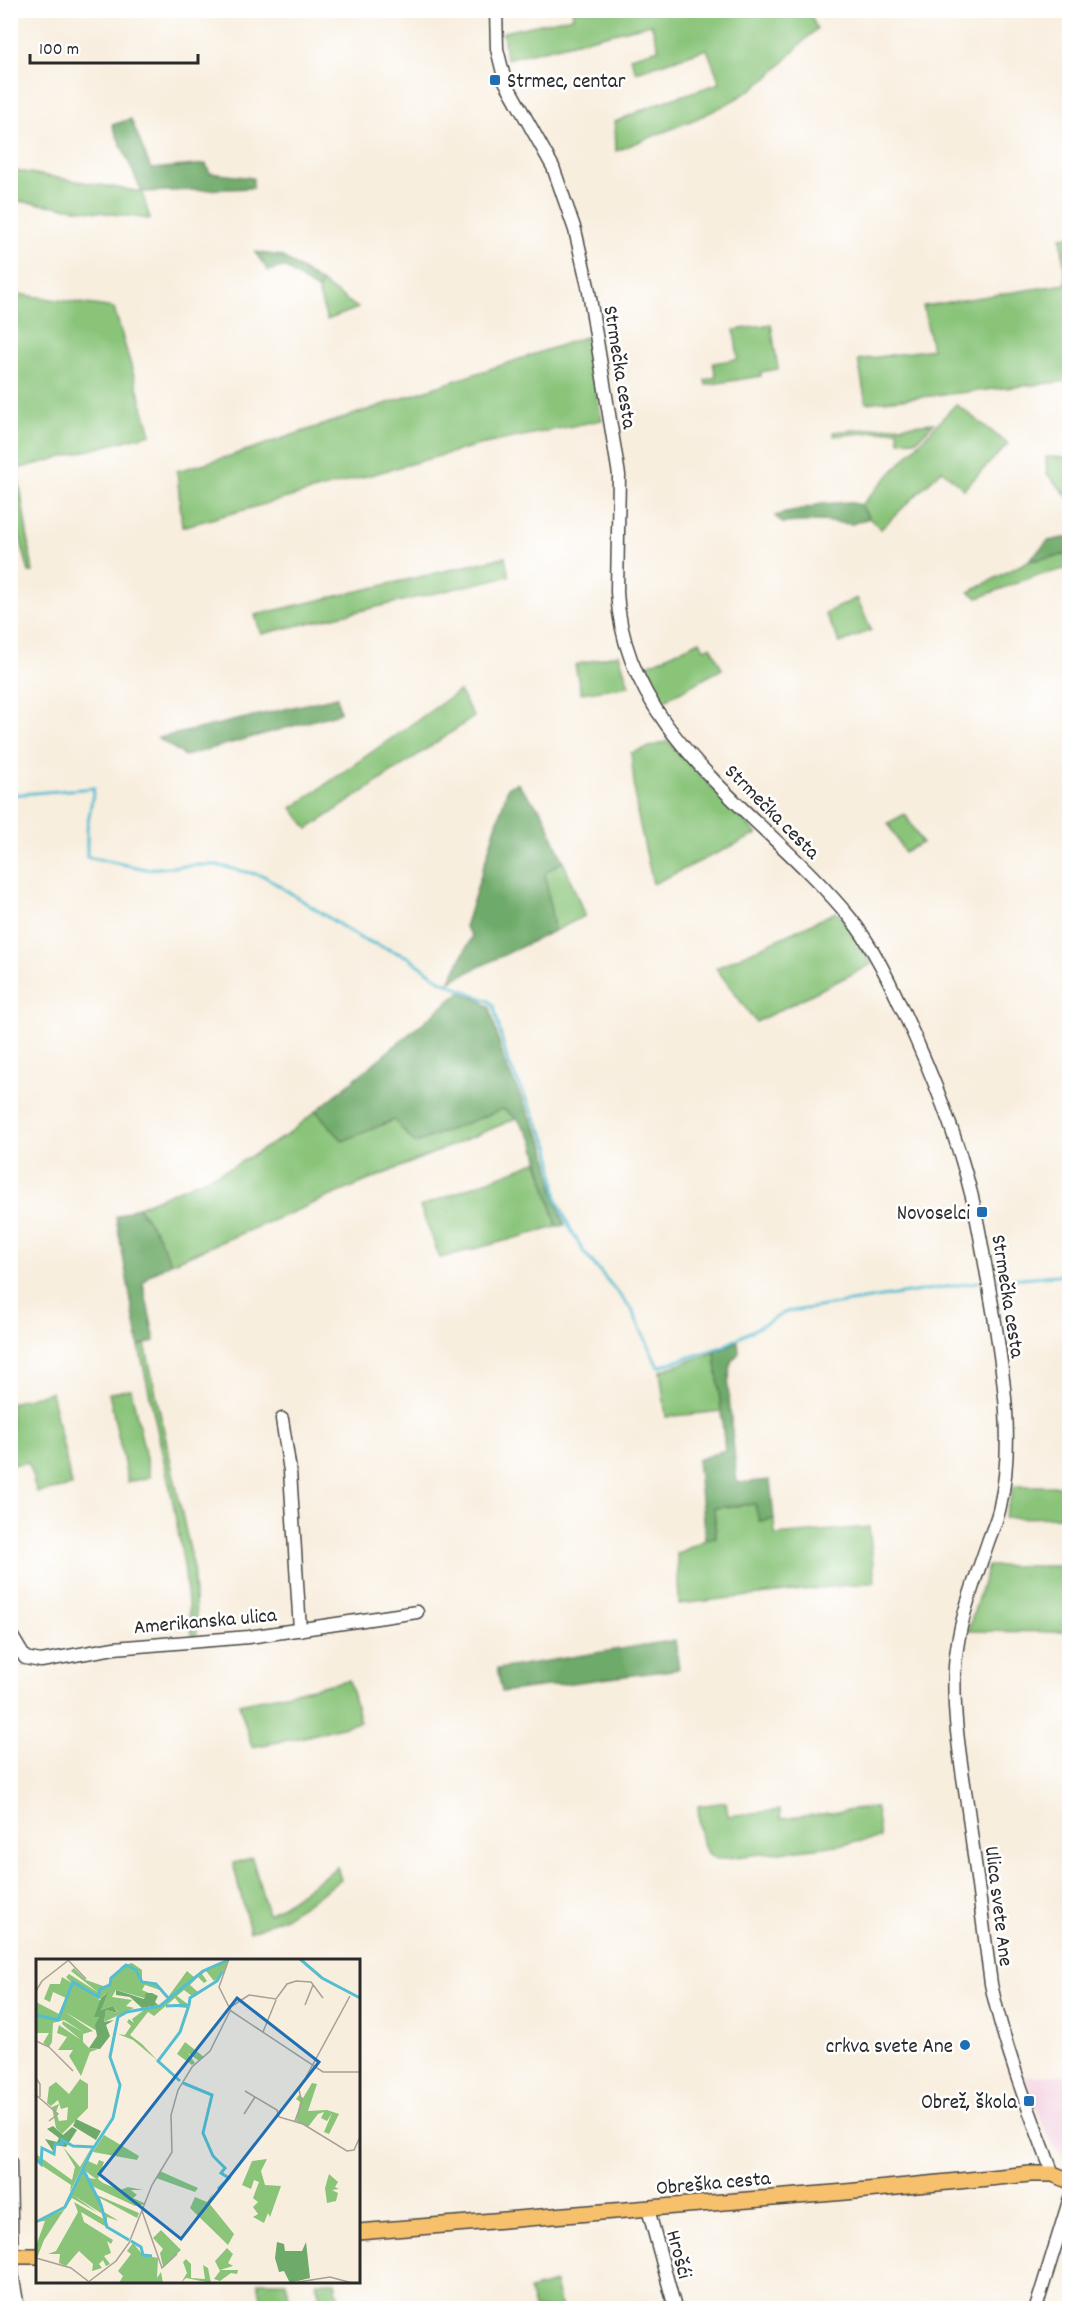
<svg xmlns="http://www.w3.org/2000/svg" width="1080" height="2319" viewBox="0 0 1080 2319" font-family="Dekko,sans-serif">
<rect width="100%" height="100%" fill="#fff"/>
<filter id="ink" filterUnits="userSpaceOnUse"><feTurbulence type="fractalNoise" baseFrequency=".0167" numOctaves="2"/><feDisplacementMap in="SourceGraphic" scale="12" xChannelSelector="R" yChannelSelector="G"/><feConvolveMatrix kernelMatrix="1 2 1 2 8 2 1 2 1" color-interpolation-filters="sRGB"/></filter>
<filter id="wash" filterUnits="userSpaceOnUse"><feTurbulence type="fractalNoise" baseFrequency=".008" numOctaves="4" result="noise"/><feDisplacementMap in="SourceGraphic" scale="24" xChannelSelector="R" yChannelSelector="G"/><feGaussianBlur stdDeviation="1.35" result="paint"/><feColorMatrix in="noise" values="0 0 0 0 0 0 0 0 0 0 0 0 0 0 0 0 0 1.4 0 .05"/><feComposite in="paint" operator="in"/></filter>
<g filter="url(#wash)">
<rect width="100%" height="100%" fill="#f8eede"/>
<path fill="#f3cfe0" d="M1069 2075H1070L1069 2167 1047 2135 1024 2076Z"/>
<path fill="#89c479" stroke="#5a7852" stroke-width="1.5" d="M572 10 809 11 817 29C797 45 783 66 763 81 720 114 666 130 616 151L615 122 656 104 720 83 707 49 636 72 630 57 659 49 651 24 506 59 503 32 573 17Z
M11 170 142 192 150 219 11 200Z
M1069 236V381L866 403 858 360 932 349 923 306 1066 284 1061 237Z
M322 283 358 308 327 320 318 291Z
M10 293 114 308 151 434 17 469 33 572H29L11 504Z
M771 324 778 369 761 372V376L706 385 705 380 716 377 713 363 738 359 734 330Z
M585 337 602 420 479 445 182 527 177 471 230 456Z
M956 404 1008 444 964 489 942 470 881 529 869 518 861 505Z
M934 423 917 440 899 441 898 430 834 436 833 432Z
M1046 457 1069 458V498L1047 474Z
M1069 554V568L1032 577 978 598 969 592 1028 561Z
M505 557 509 576 261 634 255 615Z
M857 598 871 630 840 643 825 613Z
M700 641 704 649 711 646 722 669 661 702 643 667Z
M619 654 629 686 581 693 575 665Z
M459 691 474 717 308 829 292 808Z
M668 741 757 834 653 884 637 812 631 753Z
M905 814 922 843 904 852 888 823Z
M563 861 585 916 554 931 545 873Z
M836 912 849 927 872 964 756 1022 716 968Z
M503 1109 517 1118 171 1263 157 1234 138 1207 232 1167 287 1135 316 1111 343 1140 394 1120 415 1143Z
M538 1161 557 1227 440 1258 420 1207Z
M145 1344 193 1564 197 1636 192 1637 184 1566 173 1502 139 1346Z
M715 1352 721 1411 666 1417 660 1371Z
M131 1389 150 1477 128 1482 109 1393Z
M51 1392 72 1486 37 1493 28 1462 11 1465V1403Z
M1014 1486H1069V1517L1004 1518Z
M755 1504 759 1521 774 1519 775 1535 869 1527 875 1582 679 1604 677 1554 705 1540 716 1537 714 1508Z
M988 1566H1069V1632L968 1631Z
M349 1680 360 1722 300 1738 252 1747 239 1704Z
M726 1802 728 1816 780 1810 781 1819 876 1807 880 1838 824 1847 718 1859C697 1853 700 1824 698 1806Z
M252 1858 268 1914 284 1905 337 1867 341 1880 287 1916 250 1932 233 1863Z
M258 2282H286L291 2308H263Z
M316 2282H335L341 2308H323Z
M555 2283 561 2308H534L529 2290Z"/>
<path fill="#6eaa69" stroke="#4c6a4a" stroke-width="1.5" d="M131 119 151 169 206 164 210 173 253 178V188L142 192 112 125Z
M255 252 281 256 322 283 318 291 284 267 268 271Z
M848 502 861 505 869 518 852 524 821 521 782 523 775 516 821 504Z
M1069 537V554L1028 561 1048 541Z
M337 697 340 713 185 756 158 738Z
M517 783 543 813 563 861 545 873 554 931 450 981 472 936 465 927 508 787Z
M460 992 479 999 490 1008 504 1062 546 1148 555 1198 565 1225 557 1227 533 1140 517 1118 503 1109 415 1143 394 1120 343 1141 316 1111Z
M138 1207 157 1234 171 1263 148 1276 143 1283 155 1341 139 1346 116 1217Z
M738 1341 739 1353 731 1362 728 1387 737 1483 770 1480 774 1519 759 1521 755 1504 714 1508 716 1537 705 1540 697 1460 725 1450 715 1352Z
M675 1640 679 1669 502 1692 497 1669Z"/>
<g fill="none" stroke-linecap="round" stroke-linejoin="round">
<path stroke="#54bed0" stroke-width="3" d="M10 795 94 788 87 828V857L146 869 198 865H216L264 876 360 938 408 957 440 980 489 1001 494 1007 507 1060 550 1148 557 1199 570 1228 583 1251 632 1310 658 1367 722 1347 786 1312 978 1282
M996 1280 1070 1274"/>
</g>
</g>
<g filter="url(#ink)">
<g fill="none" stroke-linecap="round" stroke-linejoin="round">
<defs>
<path id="minor" d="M496 10 497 49 505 81 553 167 575 230 588 286 619 475 617 592C624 738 768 816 851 919 873 947 888 978 903 1011 931 1071 956 1132 972 1197 981 1236 987 1276 994 1316 1004 1377 1014 1445 1000 1506 998 1518 992 1530 988 1542 974 1583 958 1622 955 1666 952 1714 961 1763 968 1810 976 1868 983 1926 991 1984 1005 2050 1029 2111 1053 2174
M282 1419 290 1471 300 1630
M10 1633 25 1658 41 1661 114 1648 249 1637 417 1612
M10 2162 12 2273 18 2308
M648 2209 675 2308
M1036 2308 1070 2198"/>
<path id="major" d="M358 2232 846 2192 1030 2174H1053L1070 2181
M10 2256H38"/>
</defs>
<use href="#minor" stroke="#4a4846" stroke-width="15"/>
<use href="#major" stroke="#4a4846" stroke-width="18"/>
<use href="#minor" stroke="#fff" stroke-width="12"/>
<use href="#major" stroke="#f7c06c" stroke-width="15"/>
</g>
</g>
<g fill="#1f6fb2" stroke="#fff" stroke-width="2">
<rect x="489" y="74" width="12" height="12" rx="3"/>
<rect x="976" y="1206" width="12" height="12" rx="3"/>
<circle cx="965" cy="2045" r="6"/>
<rect x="1023" y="2095" width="12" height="12" rx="3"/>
</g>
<g text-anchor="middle" stroke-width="5" stroke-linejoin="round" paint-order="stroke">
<g font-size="21" fill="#2b2b2b" stroke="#fff" text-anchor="end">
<text x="507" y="87" text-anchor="start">Strmec, centar</text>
<text x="970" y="1219">Novoselci</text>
<text x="953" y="2052">crkva svete Ane</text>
<text x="1017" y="2108">Obrež, škola</text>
</g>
<g font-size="21" fill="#2b2b2b" stroke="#fff">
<text transform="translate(621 367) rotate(81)" y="7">Strmečka cesta</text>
<text transform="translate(773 811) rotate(45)" y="7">Strmečka cesta</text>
<text transform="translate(1009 1296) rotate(81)" y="7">Strmečka cesta</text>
<text transform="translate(205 1620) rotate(-5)" y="7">Amerikanska ulica</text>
<text transform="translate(1000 1906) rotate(83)" y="7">Ulica svete Ane</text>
<text transform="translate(713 2182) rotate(-5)" y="7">Obreška cesta</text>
<text transform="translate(680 2254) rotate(75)" y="7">Hrošći</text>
</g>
</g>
<g transform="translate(36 1959)">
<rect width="324" height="324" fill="#f8eede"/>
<path d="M192 1 188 15 184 14 181 20 178 22 170 12 166 15 171 22 168 24 162 18 154 26 162 33 156 37 148 31 141 37 153 46 151 49 130 47 144 45 139 39 118 57 112 53 94 76 106 85 122 102 97 81 82 75 89 76 95 67 91 63 93 60 98 64 96 60 108 51 125 47 167 12ZM96 4 106 11V22L121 25 132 38 151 12 158 18 132 40 124 31 109 26 106 31 113 34 108 39 80 31 76 38 96 41 90 47 98 49 68 63 70 51 81 54 82 53 77 47 65 51 70 34 64 40 38 23 65 42 61 72 29 53 57 72 47 75V83L53 89 62 90 54 93 45 117 33 97 37 91H22L31 78 21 74 23 66 45 81 26 65 27 62 47 73 28 61 17 64 16 83 13 88 7 84 13 74H0V43L23 55 30 39 17 33 14 43 8 40 14 25H24L26 18 36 24 30 18 33 15 63 34 35 12 38 9 50 21 70 28 86 7ZM149 83 168 98 163 102 152 94 159 104 156 106 141 95ZM44 120 52 125V149L26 175 20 169 16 148 23 145 20 153 23 162 31 161 32 148 25 150 22 141 15 147 11 144 13 128 20 123 33 135ZM276 124 281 125 272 152 291 151 303 155 293 175 288 173 296 154 291 162 285 159 288 153 282 155 272 168 260 162 264 143 260 140 263 136 267 139ZM68 176 103 197 101 201 57 193ZM57 186 34 233 35 226 5 206 6 202 0 203V195L36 221 39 208 27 188 44 208ZM231 200 225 212 229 226 245 227 234 258 232 254 228 264 217 258 222 255 217 248 222 243 217 239 223 223 218 221 215 230 206 226 216 202ZM63 201 68 203 62 220 67 224 84 231 92 228 107 231H95L101 236 97 239 110 245 99 247 56 227 61 236 103 254 101 259 64 239 68 253 83 262 71 258V268L94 282 45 253 48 263 77 281 75 285 71 282 75 294 68 297 74 305 70 307 67 301 63 305 66 309 56 312 57 305 43 292 30 307 23 304 24 295H12L20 292 42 253 38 243 71 262 68 256 37 236 62 254 36 239 8 281 1 299 0 287 9 262 0 263 27 251 47 210 51 219 60 220 48 211 52 202 61 206ZM124 212 135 217 162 229 159 233 120 219ZM293 215 302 223 299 228 303 230 296 231 302 234 300 242 291 244 289 229ZM177 234 173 244 198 275 192 286 154 249 159 238 171 243ZM125 271 145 291 127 308 124 294 127 290 117 279ZM97 284 107 296 122 299 121 319 125 313 127 324H83L87 317 82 312 95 295 91 292ZM191 289 197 295 192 304 197 307 184 311H202L201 315 195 314 184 322 178 320 184 312 179 302ZM150 300 155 305V319L169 320 167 306 172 309 175 324 150 319 145 324 151 314 147 303Z" fill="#89c479"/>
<path d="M80 31 108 40 110 34H116L122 37 119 43 122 46 106 49 94 38 80 36ZM72 33 65 51 77 47 82 54 70 51 68 63 78 61 70 66 74 77 64 90 53 89 61 77 59 66 63 58H58L65 39ZM40 160 65 172 60 181 37 167ZM17 167 27 176 36 168 41 171 30 188 19 186V195L9 180 21 183 23 179 11 170ZM241 283 248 285 249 292H266L270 283 274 319 254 324 248 312 243 313 239 299Z" fill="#6eaa69"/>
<path fill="none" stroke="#54bed0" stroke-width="3" d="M264 0 286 19 324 39M130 47 153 46 154 39 181 22 186 13M0 56 22 61 37 23 62 38 64 30 74 26 75 19 90 6 100 11 106 23 120 25 133 40M144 122 122 102 144 73 153 46M147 124 176 136 167 174 177 197 189 209 185 214 193 219 182 230M0 200 5 205 6 189 18 195 19 185H26V181L37 187 58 188M47 210 65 246 71 268 93 281M0 263 29 248 55 193 77 159 84 126 74 98 82 58 91 53 124 47 167 12 192 1M95 282 105 288 107 296 116 297"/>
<path fill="none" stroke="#a6a096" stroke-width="1.5" d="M193 0 183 28 195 52 287 113H324M33 2 50 20M0 32 6 22 34 0M269 46 277 26M193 49 213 36 240 40 251 25 260 22 275 23 287 39M227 73 240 41M0 82 13 88 37 112M0 119 4 125V138M209 132 241 151 243 158 267 165 311 192 318 191 324 178M0 136 22 155 13 162M208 155 219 138M259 162 266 143 263 131 314 37M106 252 126 309 141 295M0 299 35 309 52 322M51 324 80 302 93 284 116 226 136 193 135 156 142 131 156 108 174 92 194 52M256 324 294 318 316 324"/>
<path fill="#1f6fb2" fill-opacity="0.15" stroke="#1f6fb2" stroke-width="3" d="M201 39 283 103 145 280 63 215Z"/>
<rect width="324" height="324" fill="none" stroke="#2b2b2b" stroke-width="3"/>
</g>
<rect width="1080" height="2319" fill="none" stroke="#fff" stroke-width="36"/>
<path d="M30 54v9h168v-9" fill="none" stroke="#2b2b2b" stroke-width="3"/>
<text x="39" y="54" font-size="18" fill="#2b2b2b" stroke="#ffffff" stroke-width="4.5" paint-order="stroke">100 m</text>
</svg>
